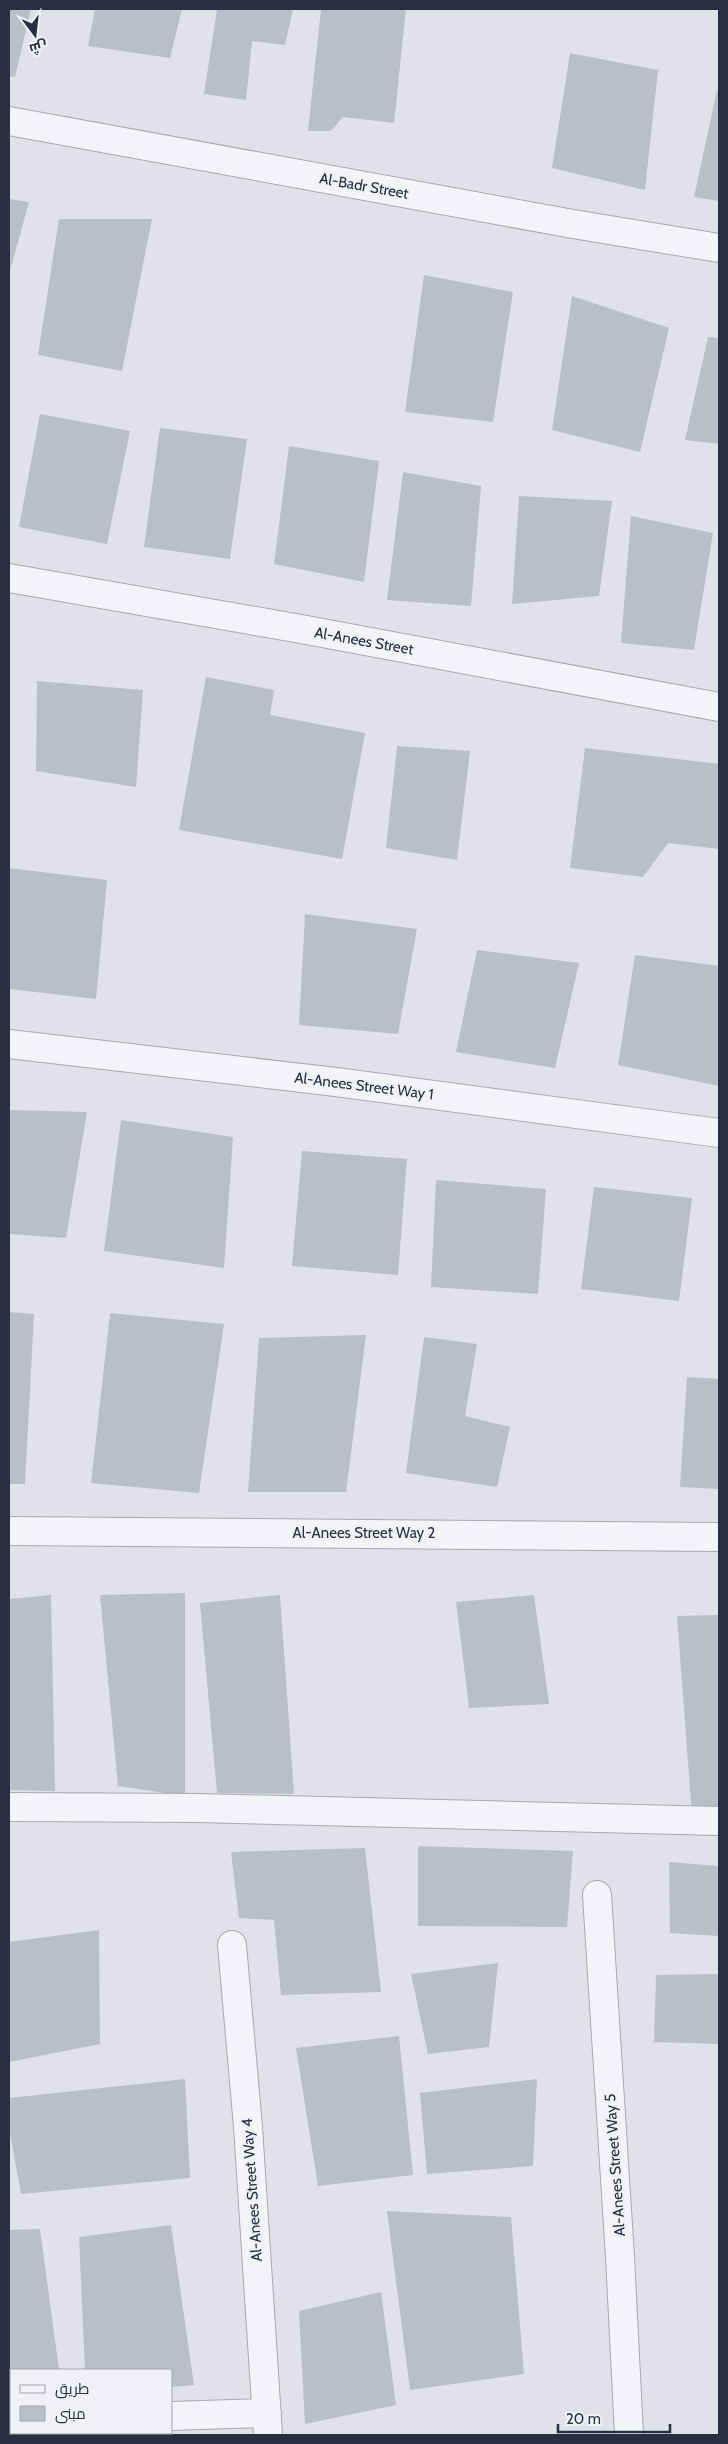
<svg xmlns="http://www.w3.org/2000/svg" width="728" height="2444" viewBox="0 0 728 2444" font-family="Cabin,Cairo,sans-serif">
<rect width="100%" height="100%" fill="#e1e2e9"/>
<path fill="#bbbdc8" d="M9 9H31L15 77 9 76Z
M95 9H182L170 58 88 46Z
M217 9H293L285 45 252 41 246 100 204 94Z
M321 9H406L394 123 343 117 331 131H308Z
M570 53 658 70 645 190 552 168Z
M717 90H719V201L694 197Z
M9 199 29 202 9 275Z
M59 219H152L122 371 38 355Z
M424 275 513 292 493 422 405 412Z
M572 296 669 328 640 452 552 430Z
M708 337 719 338V444L685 440Z
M40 414 130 431 107 544 19 527Z
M160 428 247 439 230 559 144 547Z
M289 446 379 461 364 582 274 564Z
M403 472 481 486 471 606 387 600Z
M519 496 612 501 599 596 512 604Z
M631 516 713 533 694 650 621 643Z
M206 677 274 690 270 715 365 733 342 859 179 830Z
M37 681 143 690 136 787 36 771Z
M397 746 470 751 457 860 386 848Z
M585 748 719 764V849L668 843 643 877 570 868Z
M9 868 107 880 96 999 9 989Z
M305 914 417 929 398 1034 299 1025Z
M477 950 579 963 555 1068 456 1052Z
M635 955 719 966V1086L618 1065Z
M9 1110 87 1112 66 1238 9 1234Z
M121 1120 233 1137 224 1268 104 1251Z
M302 1151 407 1159 398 1275 292 1266Z
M436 1180 546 1189 538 1294 431 1287Z
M594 1187 692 1198 679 1301 581 1289Z
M9 1312 34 1314 25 1484H9Z
M110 1313 224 1324 199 1493 91 1483Z
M366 1335 346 1492H248L259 1338Z
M424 1337 477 1344 465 1416 510 1427 497 1487 406 1473Z
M687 1377 719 1379V1489L680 1487Z
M185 1593V1796L118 1786 100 1595Z
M51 1595 55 1791 9 1790V1599Z
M280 1595 294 1794 217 1793 200 1603Z
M534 1595 549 1704 469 1708 456 1602Z
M719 1615V1816L692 1815 677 1616Z
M418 1846 573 1851 567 1927 418 1926Z
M365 1848 381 1992 281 1995 274 1920 239 1918 231 1852Z
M669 1862 719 1866V1936L670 1933Z
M99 1930 100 2044 9 2062V1942Z
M498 1963 489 2047 428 2054 411 1974Z
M719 1974V2044L654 2042 656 1975Z
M399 2036 413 2175 318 2186 296 2048Z
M185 2079 190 2178 21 2194 9 2128V2098Z
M537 2079 533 2166 427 2174 420 2093Z
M387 2211 511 2217 524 2374 410 2390Z
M171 2225 194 2385 171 2387V2370H85L79 2237Z
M40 2229 59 2370H11V2389L9 2390V2230Z
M381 2292 396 2405 305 2424 299 2311Z"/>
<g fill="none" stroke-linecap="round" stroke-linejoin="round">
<defs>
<path id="minor" d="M9 121 573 224 719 248
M9 578 301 629 719 707
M9 1044 336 1082 719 1133
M9 1531 719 1537
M9 1807 199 1808 719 1821
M597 1895 620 2257 629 2435
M232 1945 248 2127 268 2435
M171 2416 267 2413
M9 2422H11"/>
</defs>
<use href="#minor" stroke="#a6a8b3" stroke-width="30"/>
<use href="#minor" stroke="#f3f4f7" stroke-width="28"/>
</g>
<g text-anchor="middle" stroke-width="5" stroke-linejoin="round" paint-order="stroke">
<g font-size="15" fill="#2a2e40" stroke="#f0f1f6">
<text transform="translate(364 186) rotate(10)" y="5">Al-Badr Street</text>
<text transform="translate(364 641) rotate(10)" y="5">Al-Anees Street</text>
<text transform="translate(364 1086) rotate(7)" y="5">Al-Anees Street Way 1</text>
<text x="364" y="1538">Al-Anees Street Way 2</text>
<text transform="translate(615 2165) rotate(-94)" y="5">Al-Anees Street Way 5</text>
<text transform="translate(252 2190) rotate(-94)" y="5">Al-Anees Street Way 4</text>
</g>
</g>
<rect width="728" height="2444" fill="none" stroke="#2a2e40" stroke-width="20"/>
<rect x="10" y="2369" width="162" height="65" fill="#f0f1f6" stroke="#a1a3ad"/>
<rect x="20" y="2385" width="25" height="8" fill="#f3f4f7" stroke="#a1a3ad"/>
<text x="55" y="2394" font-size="15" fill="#2a2e40">طريق</text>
<rect x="20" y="2406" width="25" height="15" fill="#bbbdc8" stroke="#a1a3ad"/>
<text x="55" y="2419" font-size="15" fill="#2a2e40">مبنى</text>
<g transform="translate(35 35) rotate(165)" stroke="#f0f1f6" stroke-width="4" paint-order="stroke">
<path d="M0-4L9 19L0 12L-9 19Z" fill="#2a2e40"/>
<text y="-8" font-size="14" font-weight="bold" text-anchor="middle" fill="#2a2e40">ش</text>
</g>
<path d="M558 2424v8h112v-8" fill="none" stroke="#2a2e40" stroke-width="2.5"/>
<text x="566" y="2424" font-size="15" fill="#2a2e40" stroke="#f0f1f6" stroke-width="4" paint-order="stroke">20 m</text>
</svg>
